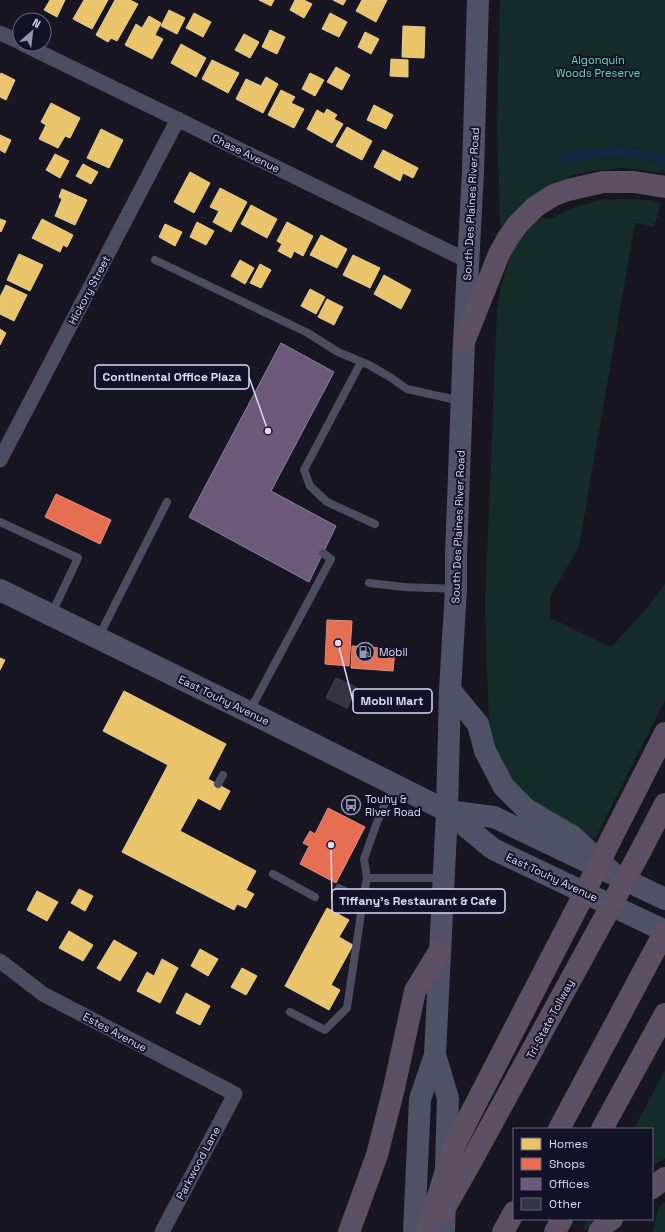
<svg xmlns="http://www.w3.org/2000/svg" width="665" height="1232" viewBox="0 0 665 1232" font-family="'Space Grotesk',sans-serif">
<rect width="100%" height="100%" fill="#181622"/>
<path fill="#152c2b" d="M500 0H665V154L621 147 558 158 563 163 618 155 665 163V173L622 168 593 171 572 175 558 184 506 227 500 224 497 128Z
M634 199 652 201 661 204 654 227 635 223 579 546 550 597V618L611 647 648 607 665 584V700L595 839 564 824 543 811 521 792 505 771 493 747 489 725 485 607 497 311C501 284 507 258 522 235 526 228 532 222 537 216L550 219 572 208 600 200Z
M665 1070V1158L652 1167V1129H634Z
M665 1202V1232H652L659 1207Z
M587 1219H596L586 1230 583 1227Z"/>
<path fill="#132a45" d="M621 147 665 154V163L618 155 563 163 558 158 564 152Z"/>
<path fill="#e9c46a" stroke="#e5cb96" d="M50 0H65L57 17 44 10Z
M84 0H108L92 29 73 19Z
M115 0H130L138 4 117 41 111 38 108 42 96 35Z
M259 0H274L271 6Z
M295 0H304L312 4 304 18 290 10Z
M333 0H346L343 5Z
M362 0H387L376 22 356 11Z
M169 10 185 18 177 34 161 26Z
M194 13 211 22 203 37 186 28Z
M330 13 347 22 339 37 322 29Z
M149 16 161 23 155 35 163 39 152 59 125 45 136 24 142 28Z
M403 26 425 27 424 58 402 57Z
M270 30 285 37 277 54 262 47Z
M365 32 379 39 371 54 358 47Z
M244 34 259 42 250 58 235 50Z
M181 44 206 58 196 77 171 63Z
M391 59 408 60V77L390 76Z
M212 60 239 73 228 93 202 79Z
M336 67 350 75 342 90 327 82Z
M1 73 15 80 6 100 0 97V76Z
M310 73 324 80 315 96 302 89Z
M266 77 278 84 263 113 236 99 246 79 261 86Z
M281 90 295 97 291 103 304 109 294 128 268 115Z
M51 103 80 118 70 138 65 136 58 148 39 139 46 125 41 122Z
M374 105 393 115 386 129 367 120Z
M327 109 337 115 334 119 343 124 332 143 307 129 317 110 324 114Z
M347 127 372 141 362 160 336 146Z
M101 129 123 140 109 168 87 158Z
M0 135 11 140 5 153 0 150Z
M383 150 418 168 413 178 403 173 400 181 374 167Z
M55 154 69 161 60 178 46 170Z
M83 164 98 172 91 184 76 176Z
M190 172 210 183 194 213 174 202Z
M220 188 247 202 231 232 213 222 219 211 210 207Z
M62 189 87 200 75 225 55 216 62 199 59 197Z
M251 205 277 219 267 238 241 224Z
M0 219 6 221 1 232 0 231Z
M42 219 73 235 67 247 63 245 60 252 32 238Z
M197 222 214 231 206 245 190 237Z
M287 222 313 236 303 256 294 251 291 258 278 251 282 244 277 241Z
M165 224 182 232 175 246 159 237Z
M321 235 347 249 337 268 310 255Z
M19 254 43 265 30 291 7 280Z
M353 255 380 268 370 288 343 275Z
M240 260 254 268 245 284 231 276Z
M260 264 271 270 261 288 250 283Z
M384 275 411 290 401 309 374 294Z
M6 285 27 295 14 321 0 314V297Z
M310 289 325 297 316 314 301 306Z
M327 299 343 307 334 325 318 317Z
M0 329 6 333 0 345Z
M0 658 5 660 0 670Z
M124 691 226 744 208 779 230 791 220 810 198 798 180 831 256 871 246 890 254 894 246 908 237 904 234 910 122 852 168 765 103 731Z
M79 889 93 896 85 911 71 903Z
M37 891 58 902 47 921 27 910Z
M327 908 349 920 339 937 353 945 331 985 340 990 329 1010 285 986Z
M69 931 93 945 83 961 59 948Z
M114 940 137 953 120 981 97 968Z
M200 949 218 959 208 976 191 966Z
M162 959 178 968 160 1003 137 991 147 972 154 976Z
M242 968 257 976 246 995 231 987Z
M186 993 210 1006 200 1025 176 1013Z"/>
<path fill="#e76f51" stroke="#e38f84" d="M56 494 111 520 100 544 45 517Z
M327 620 352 621 349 666 325 664Z
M352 646 395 649 393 671 351 668Z
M328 808 365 827 336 883 300 864 309 846 303 843 310 831 315 834Z"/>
<path fill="#6d597a" stroke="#8e80a1" d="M281 343 334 372 271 491 336 526 309 582 189 517Z"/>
<path fill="#363444" stroke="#444255" d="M336 678 357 688 347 708 326 698Z"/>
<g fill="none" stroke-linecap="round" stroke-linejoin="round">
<path stroke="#4d4d61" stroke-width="8" d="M155 260 306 332 338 352 369 365 390 377 407 389 461 401
M361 362 304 470 310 486 327 502 375 524
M0 522 78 558 51 615
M369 583 404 587 456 589
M98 638 167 502
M249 712 331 559 323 553
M218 784 223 775
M273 874 315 897
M367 878 364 859 376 825 393 784
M339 888 363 900
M290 1012 325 1030 347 1008 363 900 367 878H443"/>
<path stroke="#4d4d61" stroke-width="15" d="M0 33 20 42
M23 44 468 261
M0 460 178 119
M0 961 43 994 235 1094 162 1232"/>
<path stroke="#505268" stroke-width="22" d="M0 590 253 714 447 811 493 849 665 931
M450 690 478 724 485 751 504 787 526 809 572 836 615 875
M447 811 494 817 665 899
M435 1055 448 1098 444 1232
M414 1232 420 1099 435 1055 447 811 450 690 456 589V554L464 342 473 171 478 0"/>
<path stroke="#5e5064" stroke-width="22" d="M464 342 499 254 508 238 518 224 535 207 554 195 568 190 603 182H634L665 187
M611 839 665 733
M640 852 665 804
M473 1109 580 902
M559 1129 665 931
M602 1129 665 1014
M472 1160 606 915
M652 1188 665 1178
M349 1232 377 1155 394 1088 415 991 440 950
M503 1232 514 1212
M555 1232 562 1219
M599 1232 606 1223 612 1219"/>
<path stroke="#5e5064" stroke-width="22" d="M580 902 611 839
M606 915 640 852
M442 1213 472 1160
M427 1232 452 1151 473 1109"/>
</g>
<defs>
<symbol id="fuel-ring" viewBox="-11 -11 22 22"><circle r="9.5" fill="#141226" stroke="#9795b0" stroke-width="1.5"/><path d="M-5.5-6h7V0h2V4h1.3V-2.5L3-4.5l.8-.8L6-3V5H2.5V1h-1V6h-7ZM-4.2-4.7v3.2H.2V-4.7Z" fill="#9795b0"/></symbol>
<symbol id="bus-ring" viewBox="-11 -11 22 22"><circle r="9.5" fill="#141226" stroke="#9795b0" stroke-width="1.5"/><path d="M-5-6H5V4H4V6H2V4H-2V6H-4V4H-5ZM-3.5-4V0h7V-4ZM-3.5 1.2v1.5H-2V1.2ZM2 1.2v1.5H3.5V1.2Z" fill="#9795b0"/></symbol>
</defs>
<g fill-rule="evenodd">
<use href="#fuel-ring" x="354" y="641" width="22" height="22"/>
<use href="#bus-ring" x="340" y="794" width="22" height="22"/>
</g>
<g text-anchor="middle" stroke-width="4" stroke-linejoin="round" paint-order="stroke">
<g font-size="11" fill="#6cd6b2" stroke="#141226">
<text x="598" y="64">Algonquin<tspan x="598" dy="13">Woods Preserve</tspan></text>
</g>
<g font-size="11" fill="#dbdafc" stroke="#141226">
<text transform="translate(246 153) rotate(26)" y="4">Chase Avenue</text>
<text transform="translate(471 204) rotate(-87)" y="4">South Des Plaines River Road</text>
<text transform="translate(89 290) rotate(-62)" y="4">Hickory Street</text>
<text transform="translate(458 527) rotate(-88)" y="4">South Des Plaines River Road</text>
<text transform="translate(224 700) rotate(26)" y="4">East Touhy Avenue</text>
<text transform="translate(552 877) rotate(25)" y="4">East Touhy Avenue</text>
<text transform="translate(550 1019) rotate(-62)" y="4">Tri-State Tollway</text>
<text transform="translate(115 1032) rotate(28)" y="4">Estes Avenue</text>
<text transform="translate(198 1163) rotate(-62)" y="4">Parkwood Lane</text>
</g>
<g font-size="11" fill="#dbdafc" stroke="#141226" text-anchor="start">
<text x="379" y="656">Mobil</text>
<text x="365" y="803">Touhy &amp;<tspan x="365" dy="13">River Road</tspan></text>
</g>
</g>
<path fill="none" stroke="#dbdafc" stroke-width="1.5" d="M268 431L249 377M338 643L353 701M331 845L332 901"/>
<g fill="#dbdafc" stroke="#141226" stroke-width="1.5">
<circle cx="268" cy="431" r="4"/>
<circle cx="338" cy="643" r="4"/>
<circle cx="331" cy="845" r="4"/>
</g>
<g fill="#141226" stroke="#dbdafc" stroke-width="1.5">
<rect x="95" y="365" width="154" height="24" rx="4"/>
<rect x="353" y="689" width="79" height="24" rx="4"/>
<rect x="332" y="889" width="173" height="24" rx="4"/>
</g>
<g font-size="12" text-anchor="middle" font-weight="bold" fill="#dbdafc">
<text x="172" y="381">Continental Office Plaza</text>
<text x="392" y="705">Mobil Mart</text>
<text x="418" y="905">Tiffany's Restaurant &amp; Cafe</text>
</g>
<rect x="513" y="1128" width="140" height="92" fill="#141226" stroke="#64627c"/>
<rect x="521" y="1138" width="20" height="12" fill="#e9c46a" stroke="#64627c"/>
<text x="549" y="1148" font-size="12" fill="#dbdafc">Homes</text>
<rect x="521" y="1158" width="20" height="12" fill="#e76f51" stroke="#64627c"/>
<text x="549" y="1168" font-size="12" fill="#dbdafc">Shops</text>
<rect x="521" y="1178" width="20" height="12" fill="#6d597a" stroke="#64627c"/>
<text x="549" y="1188" font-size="12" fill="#dbdafc">Offices</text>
<rect x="521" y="1198" width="20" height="12" fill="#363444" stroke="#64627c"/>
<text x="549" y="1208" font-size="12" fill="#dbdafc">Other</text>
<g transform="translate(32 32) rotate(28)"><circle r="19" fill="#141226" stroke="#64627c"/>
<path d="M0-3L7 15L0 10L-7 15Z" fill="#9795b0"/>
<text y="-6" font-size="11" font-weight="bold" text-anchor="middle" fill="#dbdafc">N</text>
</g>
</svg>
